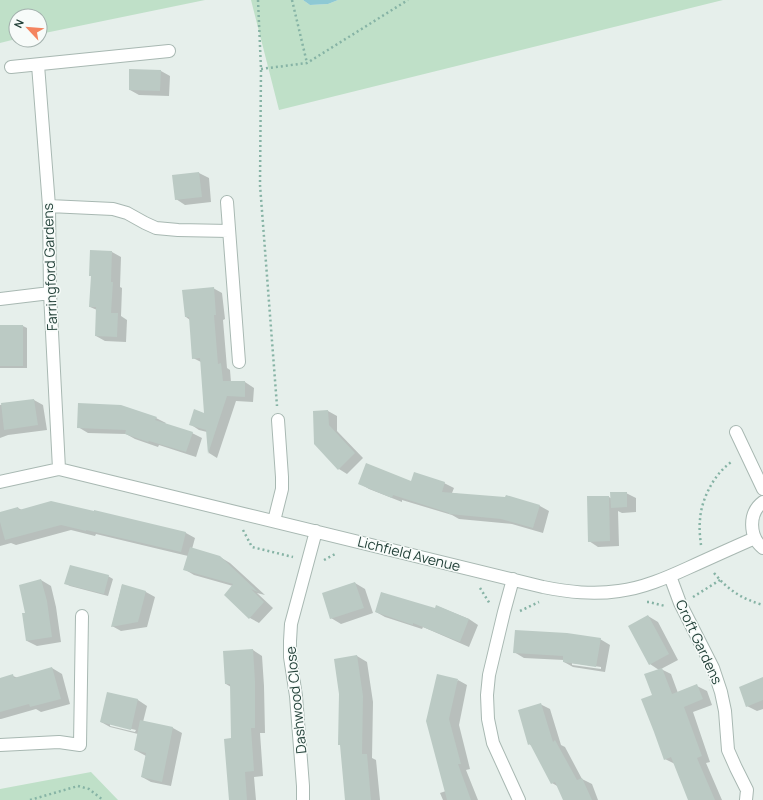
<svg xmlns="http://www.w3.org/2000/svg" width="763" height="800" viewBox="0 0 763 800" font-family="Manrope,sans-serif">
<rect width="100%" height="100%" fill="#e6efeb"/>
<path fill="#bfe0c8" d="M0 0H205L40 34V16H16V39L0 43Z
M251 0H303L310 5 328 4 338 0H723L279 110Z
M91 772 118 800H0V789Z"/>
<path fill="#8ec9d4" d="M303 0H338L328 4 310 5Z"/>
<path fill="#0003" fill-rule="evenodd" d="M161 71 170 76 169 96 139 95 130 90Z
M199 173 209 178 211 202 185 205 176 199 173 176Z
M112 252 121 257 120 287 122 288 121 316 127 320 126 342 105 341 96 336 97 310 90 307Z
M213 288 222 293 225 319 223 320 227 368 230 370 231 382H245L254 388 253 402 236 401 217 458 209 453 207 432 199 430 190 424 205 414 201 362 193 358 190 320 186 317Z
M0 326H23L27 328V368H0Z
M34 400 43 405 47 430 8 435 0 438V405Z
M328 411 337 416V431L363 458 347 474 339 469 314 412Z
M156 418 166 423 165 424 192 433 202 438 196 457 159 445 158 447 135 439 126 434 88 433 78 427Z
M359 483H444L454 488 452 493 540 506 549 511 543 533 512 524 459 519 452 515 402 500V502L369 489Z
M626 493 636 498V512L622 513 618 511 619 546 598 547 589 541 609 497 612 499Z
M18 508 22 510 186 533 195 538 192 549 220 557 230 563 265 595 257 593 273 608 259 623 250 618 233 586 194 575 184 569 188 556 96 534 95 536 71 530 16 545 11 543 0 546V513Z
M108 576 113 579 108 596 70 586 66 584Z
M41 580 51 586 56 607 61 642 37 646 27 641 26 613Z
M355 583 365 589 373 613 341 624 331 618Z
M122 585 146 592 155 597 147 627 121 631 112 626Z
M437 606 469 619 478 625 469 647 423 627 422 629 385 617 376 612 435 610Z
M648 616 658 622 678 660 661 669 671 674 678 693 697 686 707 691 712 705 693 712 710 762 706 763 722 800H689L675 764 665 759 654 696 659 670 650 664Z
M600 639 610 645 605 672 573 667 564 662V660L524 658 514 652ZM572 663 601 667V669L572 665Z
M253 650 262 656 264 686 265 733H260L263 776 254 777 256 800H230L232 739 231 687 226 684Z
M357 656 367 662 373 702 372 758 376 760 380 800H345Z
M52 668 62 674 70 704 41 712 36 709 1 719H0V679L13 676 18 678Z
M763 678V709L757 711 747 706Z
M458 680 467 685 459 725 470 769 466 770 478 800H443L440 793 446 791 428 721Z
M108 693 138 700 147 706 143 722 173 728 182 733 171 786 151 782 142 777 146 756 135 750 138 734 110 727 101 722ZM110 724 136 730 135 732 110 726Z
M540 704 550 709 561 745 565 747 582 779 592 784 598 800H564L559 787 552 783 532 746 529 744Z"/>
<path fill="#bbcac4" d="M129 69 161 70 160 91 129 90Z
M199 172 202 197 175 200 172 175Z
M90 250 112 251 111 282H113L111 313H118L117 337 95 336 96 307H89L91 276H89Z
M214 287 216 315H214L218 364 221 363 223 381H245V397L227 396 208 454 206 430 189 425 194 409 204 413 200 358 192 359 189 317H185L182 290Z
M0 325H23V366H0Z
M34 399 38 425 4 430 1 403Z
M78 403 121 405 157 417 155 420 193 432 186 452 149 441 148 442 125 434 126 430 77 428Z
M328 410 329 425 355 453 338 470 314 444 313 411Z
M366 463 411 481 414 472 445 482 442 492 505 497 506 495 540 505 533 528 501 519 449 514V513L393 495 392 498 358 484Z
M610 492H627V507L611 508Z
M587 496H609L610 541 588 542Z
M51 501 94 511V510L186 532 181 552 86 530V531L61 525 5 540 0 522V512L18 507 19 510Z
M190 547 220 556 258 592 251 589 264 602 249 619 224 595 233 584 183 570Z
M70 565 109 575 104 594 64 584Z
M41 579 47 601 52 637 26 641 22 613H25L19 585Z
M355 582 364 608 330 619 322 593Z
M122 584 146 591 138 622 111 627Z
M381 592 435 608 436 605 469 619 460 642 413 623V625L375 612Z
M648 615 669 654 649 665 628 626Z
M515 630 567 633 601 638 596 667 563 662V656L513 653Z
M253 649 255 681V728H251L254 771 245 772 247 800H229L224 739 231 738 230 684H225L223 651Z
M357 655 363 696 362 754H367L371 800H345L340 745H338L339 694 334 659Z
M52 667 61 699 30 707 29 704 0 712V678L13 674 14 678Z
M662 668 672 694 697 684 703 699 684 707 702 756 697 758 715 800H688L671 757 664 760 654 732 641 699 652 695 644 674Z
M437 674 458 679 449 719 461 764H458L471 800H447L426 721Z
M763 677V700L746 707 739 687Z
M107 692 138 699 131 730 100 722Z
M541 703 553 742 555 740 577 780 582 778 592 800H563L555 782 551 784 530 744 528 745 518 710Z
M140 720 173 727 162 782 141 777 146 753 134 750Z"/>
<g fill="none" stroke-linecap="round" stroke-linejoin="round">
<defs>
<path id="street" d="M38 65 49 206 50 293 59 469
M11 67 169 51
M227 202 239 362
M49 206 113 209 127 213 145 223 156 228 178 230 229 231
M0 299 50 293
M736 432 763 489
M0 482 59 469 543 587C569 592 593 595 619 591 643 588 666 578 688 568 710 558 732 548 755 538
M763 502C748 513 749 537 763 548
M274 521 282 489V477L278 420
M670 576 680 603 713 668 721 692 725 711 728 750 736 768 747 790 746 800
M513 579 504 612 489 675 487 695 488 719 493 743 519 800
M0 745 59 742 80 745 82 616
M303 800V786L296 696 290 657V641L291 624 316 531"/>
</defs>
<use href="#street" stroke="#a8b8b2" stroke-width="14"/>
<path stroke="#86b3a5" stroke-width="2.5" stroke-dasharray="2 3" stroke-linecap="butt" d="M258 0 261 69 260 185 277 406
M292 0 307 63
M261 69 307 63 408 0
M243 530 252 547 293 557
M701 545C700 537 699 528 700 520 701 499 715 472 733 461
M324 560 337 553
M714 573C728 590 742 599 763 605
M480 588 490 604
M693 597 720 580
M647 602H649L665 606
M520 611 539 602
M30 800 78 786 89 789 103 800"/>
<use href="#street" stroke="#fff" stroke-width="12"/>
</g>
<g text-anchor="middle" stroke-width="3" stroke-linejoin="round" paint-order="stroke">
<g font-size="14" fill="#24423a" stroke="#f7fbf9">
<text transform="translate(50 267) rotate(-92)" y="5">Farringford Gardens</text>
<text transform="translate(409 554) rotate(14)" y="5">Lichfield Avenue</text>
<text transform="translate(699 642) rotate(65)" y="5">Croft Gardens</text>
<text transform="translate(296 700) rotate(-96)" y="5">Dashwood Close</text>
</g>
</g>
<g transform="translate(28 28) rotate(296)"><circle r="19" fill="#f7fbf9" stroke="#a3b1ad"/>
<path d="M0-3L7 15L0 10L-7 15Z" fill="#f4845f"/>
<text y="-6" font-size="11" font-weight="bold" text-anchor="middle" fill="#24423a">N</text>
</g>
</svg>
